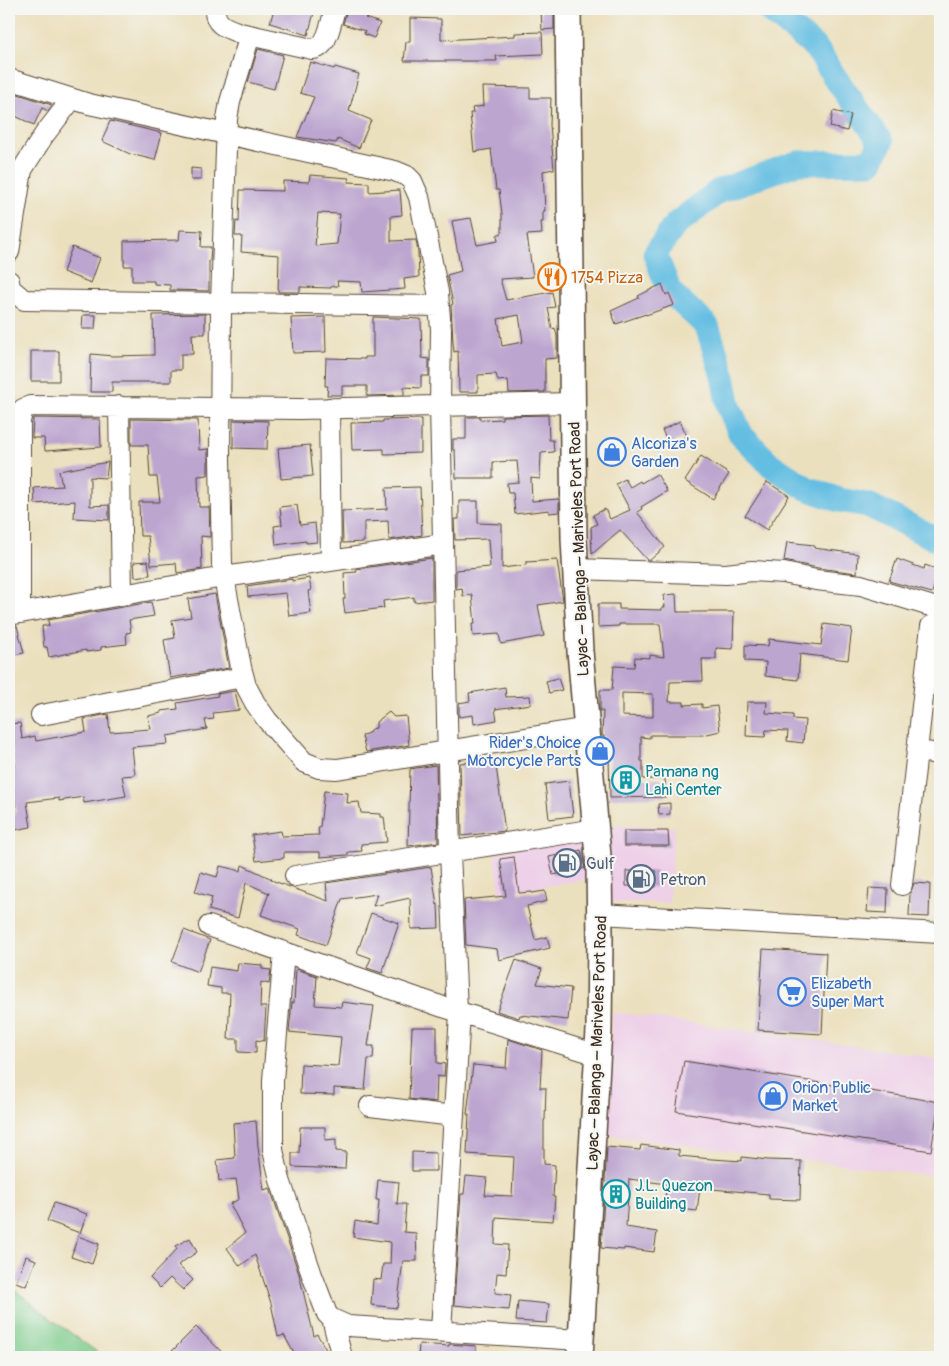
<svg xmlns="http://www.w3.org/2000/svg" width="949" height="1366" viewBox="0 0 949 1366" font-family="Pangolin,sans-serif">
<rect width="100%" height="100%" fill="#f6f6f2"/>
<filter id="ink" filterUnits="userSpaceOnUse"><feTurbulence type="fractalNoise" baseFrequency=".02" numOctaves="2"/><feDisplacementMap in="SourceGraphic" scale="10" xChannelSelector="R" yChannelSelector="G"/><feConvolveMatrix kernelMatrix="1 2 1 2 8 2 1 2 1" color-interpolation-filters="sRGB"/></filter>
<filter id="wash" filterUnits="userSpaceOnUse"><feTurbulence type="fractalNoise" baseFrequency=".0096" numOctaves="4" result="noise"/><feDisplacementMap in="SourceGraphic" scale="20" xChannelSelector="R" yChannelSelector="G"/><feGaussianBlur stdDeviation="1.12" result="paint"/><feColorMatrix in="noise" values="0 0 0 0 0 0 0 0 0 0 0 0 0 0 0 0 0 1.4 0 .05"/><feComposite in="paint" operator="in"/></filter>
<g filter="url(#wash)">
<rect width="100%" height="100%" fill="#ebe0bd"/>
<path fill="#eed0e8" d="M605 825 675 827 669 903 606 902Z
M583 838 590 879 500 893 494 852Z
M612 1012 940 1058V1177L604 1135Z"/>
<path fill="#7dcc8c" stroke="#5c7b55" d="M9 1285 50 1318 104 1357H9Z"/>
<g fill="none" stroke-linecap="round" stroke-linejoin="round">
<path stroke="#64bee2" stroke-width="25" d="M768 9 816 48 836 79 881 142 871 162 797 163 719 191 675 225 655 254 670 292 707 326 722 372 729 407 741 435 771 465 806 488 839 500 868 505 940 541"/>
</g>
<g id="blocks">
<path fill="#bca5cf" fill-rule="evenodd" d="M274 9H315L308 35 270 23Z
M347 9H368L365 18 380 23 374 38 364 34 365 31 343 24Z
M541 9H554V29L542 30Z
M410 18 441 19V40L515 36V33L542 32 543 54 496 56 497 61H404L406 42H410Z
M258 49 283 55 274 89 248 82Z
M310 62 334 69 335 67 359 74 349 111 371 120 359 148 338 139 336 143 297 137 314 97 300 93Z
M482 87 530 88V98H551L550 125 554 169 543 171 545 211H543V222H541L542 234 527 235 533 277 500 279 506 300 552 292 555 307 548 308 552 329 555 328 557 336V358L545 359V392L509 393 508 380 498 381 496 374 478 375V392H459L458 351 454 352 453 342 451 305 453 304 447 275 461 271 452 221 471 218 477 245 498 241 497 235 502 233V214L499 190H496L491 149 474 152 470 113H473L472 108 483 106ZM519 315 523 342 502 346 498 319Z
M9 91 52 105 48 111 42 108 34 125 9 113Z
M833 111 851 115 847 131 830 127Z
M110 121 162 133 155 160 130 154 102 141Z
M191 168 201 169V180H191Z
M310 175 349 178 348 182 369 183V192L400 190 402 215 391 216V241L416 240 418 252 419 277 404 279 405 289 362 292 361 282 337 281 338 286H332L331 288 300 287V292H278L279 255 241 252 242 236H235L236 221 239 222 240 190 283 191V181L309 182ZM318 213 340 214 337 244 315 246Z
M180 230 202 231 201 247H211L210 261H209V291L170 290V285L154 284V281H132V266H124V241L179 240Z
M72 247 100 258 91 283 63 272Z
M662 284 666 295 669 293 674 305 646 315V314L616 324 611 311 639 298 638 296Z
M205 314V334H192L193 354H181V370H171V382H112V392H90L91 354 113 356 154 355 153 315Z
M83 315H96L95 329H82Z
M325 317 326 352 293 353 291 318Z
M373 317 421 319 422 358 429 359V376H421V388L404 387V395L367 396V386H342V395H327L328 386H325L326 358 365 359V357H373Z
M31 351H59V381H31Z
M548 415 549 440H553L554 452 541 453 540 479 531 478 532 501 559 499V512L549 513V510L515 514 513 493H508L507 483 519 482 517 461 493 462V478H456L455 450H453V439H466V417H480V420L502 419V416Z
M33 418 100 419 101 447 45 451 44 438H32Z
M131 419 198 420 199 450 208 449V475L198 476 199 507H209L210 537 201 536 202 569 177 573 176 563 151 565 148 536H140L139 502H160L157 477H150L148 445H131Z
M421 419V453L384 454V449L352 450 351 423 383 422V420Z
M233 420 268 421 267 449 233 448Z
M680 421 687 436 669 445 662 430Z
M310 445 313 476 281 479 278 448Z
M701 456 729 474 713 499 685 481Z
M108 462 106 478 90 477V506L109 505V520L74 518 75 501 35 504 34 488 62 486 59 471Z
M657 474 667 491 641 507 642 509 637 512 665 547 650 560H647L620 530 592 554 591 527 597 524 593 515 605 509 610 519 630 510 616 484 625 479 630 487 640 481 641 483Z
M767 482 789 496 767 530 745 516Z
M420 487 422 535 389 540 388 521 364 522V542L343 543 342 511 387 509 386 488Z
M459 501H478V523L502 524V568L526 565V562L557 560 563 601 538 605 544 636 501 644 499 634 473 636 472 624H475L472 595 463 596 462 588 456 589V570L490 567 488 539 455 540 454 519H459Z
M297 505 300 525 315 523 317 542 306 543V541L276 545 274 526 282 525 280 507Z
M787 542 814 545V548L858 554 857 573 818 568 784 561Z
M432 558V600L414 602V597L383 601 384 608 345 613 343 599H345L344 573 357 572 356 569Z
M897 559 924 569 925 565 939 570 932 593 889 581Z
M148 561 150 575 135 577 134 562Z
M309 578 311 590 308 591 311 613 289 616 286 593 248 597 247 586 292 579V581Z
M215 594 229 668 170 678 164 640 175 638 172 620 191 617 188 599Z
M676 594 677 612H734L733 649 716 648V659H702L703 681 670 682 669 702H684V705L702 704V708L717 706 720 731 703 735H650V738L641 737V761H643V779H665L666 797 610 798 609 757H604V736H602L603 711H600V690H612L614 666 634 667 635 657 650 658V655L664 657 660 624H619V626L598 627V604H619V609L662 610V607H665L664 595ZM622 693 653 694V717L622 716Z
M151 602 154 616 129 620 131 632 126 633 127 644 101 647V650L86 652V650L49 657 47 647H44L42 626H49L48 620Z
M824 624 852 628 848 660 800 654 798 680 765 676 766 662 745 661V645L768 646 769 639 821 645Z
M17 626 24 653 9 656V627Z
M558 678 562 690 549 693 546 681Z
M505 687 506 697 530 696 531 704 495 709 497 720 474 724 473 715 459 717V703L470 701 469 693Z
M235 691 239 710 213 713 214 719 205 720 207 729 167 736 168 744 132 747 135 775 122 776 126 796 84 803 83 797 59 801V798L27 802 31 827 9 831V816L15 815 14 812H16L11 767H14L12 746H9V724L20 723 22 739 35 736 36 741 86 732 84 719 108 714 110 732 151 729 148 716 161 713V711L178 709 177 703 218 696 217 694Z
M747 702H767L766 713 793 715V719L805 720 803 743 787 741 788 731 766 730 765 737 746 736Z
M389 712 394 717 406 716 409 745 366 752 362 736 370 732 371 729 376 728V722Z
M495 759 505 831 462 836 460 763Z
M436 765 438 842 408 846 410 769Z
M569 781 573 816 549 819 545 784Z
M324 791 348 793 347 803 359 802 361 813 381 814V817H384L387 842 361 844 362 851 348 852V855L320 857V852H284V858L256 861 252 835 281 831 282 836 319 835 318 827H320Z
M670 803V814L659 815 658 804Z
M624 831H668L669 846H624Z
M581 850 585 868 553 875 549 857Z
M514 857 519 893 532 892V893L545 891 547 901 527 906 535 940 547 937 550 948 499 960 497 949 466 945 464 900 506 896 500 859Z
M242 865 272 879 271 880 328 901 326 883 431 867 437 905 438 904 439 928 411 929 410 898 373 906 377 894 342 899 326 945 298 935 300 929 261 915 269 893 246 883 238 918 209 910 212 897 195 892 201 872 217 877 220 866 241 871Z
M626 871H656V887L626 886Z
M914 883 930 884 929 917 909 916 910 894Z
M869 888 888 889 887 913 867 912Z
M371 913 399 923 382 973 367 968 371 958 357 953Z
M184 930 210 940 198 972 172 962Z
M763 949 826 953 822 1034 758 1030Z
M516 960 542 969 537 984 571 988 568 1020 520 1015 519 1018 497 1011Z
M238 963 262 965V969L271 970 269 984 261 982 260 1007H266L264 1041 256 1040V1053L238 1052V1039H228L230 993H221V988L207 986 210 967 237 971Z
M296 969 317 976 315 1005 341 1007 342 1002 374 1006 368 1046H374L373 1059H368L365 1090 334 1088V1095L300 1094 301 1064 338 1066 341 1037 289 1032 292 1002 294 1003Z
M412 1027H437V1063L445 1064 444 1077 437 1076 436 1102 409 1099Z
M508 1039 542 1050 540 1088H546L545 1120H544V1164L555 1165 553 1197H555L553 1221 496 1217 495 1244 508 1245 506 1274 497 1273 495 1293 511 1295 509 1310 454 1305 461 1194H464L466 1176 487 1178 485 1195 512 1196 514 1157 467 1154 469 1114H467L473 1065 506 1068Z
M684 1061 939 1102 931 1151 676 1111Z
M256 1121 258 1147 264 1190 270 1188 299 1274 314 1336 317 1334 328 1353 321 1357H296L284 1335 278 1337 271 1303 255 1255 240 1266 227 1248 245 1233 230 1204 239 1199 236 1179 219 1181 217 1160 235 1158 233 1123Z
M300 1127H325V1140L336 1139V1151L346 1152 345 1169 292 1167V1153H299Z
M641 1145 679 1150V1156L712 1159 742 1161V1157L768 1160 801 1161 800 1200 769 1199V1194L700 1188 697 1211 664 1207 667 1184 629 1179 626 1227 657 1232 654 1252 624 1248V1250L601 1248 607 1147 640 1150Z
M412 1152 436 1153V1171H412Z
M378 1180 399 1182 397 1204H406L404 1232 416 1233 417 1261H403L397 1308 371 1305 373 1279 381 1280 383 1264H390L391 1243 390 1242 353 1237 355 1221 377 1225 379 1200H376Z
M54 1203 87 1214 80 1233 47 1221Z
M78 1236 99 1244 92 1264 71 1257Z
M190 1238 197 1252 178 1265 193 1280 183 1290 170 1278 160 1288 150 1278 177 1249 175 1246Z
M26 1256 36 1260 26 1286 16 1282Z
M518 1301 549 1304 547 1323 516 1321Z
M196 1327 227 1357H166Z
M419 1344 449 1346V1344L476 1346V1357H418Z"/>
</g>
</g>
<g filter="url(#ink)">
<use href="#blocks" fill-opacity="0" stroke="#554536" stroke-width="1"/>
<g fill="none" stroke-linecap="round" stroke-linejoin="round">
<defs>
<path id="minor" d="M215 9C214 25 227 28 240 33L312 49C328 49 331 21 335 9
M250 35 230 102 227 119 221 303 220 458 222 564 227 594 241 667 246 686 255 703 267 720 304 762 319 768 337 769 587 728
M9 79 89 104 395 171 407 176 412 181 419 197 438 292 439 306 441 329 440 406 450 852 457 1011
M9 252 22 170 44 135 72 99
M9 281 10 288 24 300 439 306
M119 406 122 595
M329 408 331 561
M575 569 726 574 752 571 784 573 816 580 861 585 940 609
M20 613V421L23 409 30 406 300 409 573 403
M9 615 224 577 443 544
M41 715 243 677
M917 751 940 754
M295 876 596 829
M902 885 931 626
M600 914 940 933
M209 926 443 1007 598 1055
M284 952 273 1080V1150L280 1180 312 1275 327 1314 332 1319 342 1357
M370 1106 454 1116
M332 1319 348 1326 581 1340
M441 1331 460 1013"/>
<path id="major" d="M568 9 574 539 580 651 599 867 600 938 599 1030 580 1357"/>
</defs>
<use href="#minor" stroke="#554536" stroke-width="22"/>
<use href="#major" stroke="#554536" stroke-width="28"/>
<use href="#minor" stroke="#fff" stroke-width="20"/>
<use href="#major" stroke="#fff" stroke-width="25"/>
</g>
</g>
<defs>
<symbol id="restaurant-ring" viewBox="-11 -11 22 22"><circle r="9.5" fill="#f6f6f2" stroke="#e8710a" stroke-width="1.5"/><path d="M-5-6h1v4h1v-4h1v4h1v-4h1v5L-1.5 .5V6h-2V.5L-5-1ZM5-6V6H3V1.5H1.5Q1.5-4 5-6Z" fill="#e8710a"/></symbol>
<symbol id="shop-ring" viewBox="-11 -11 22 22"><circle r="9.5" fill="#f6f6f2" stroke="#3f7fe0" stroke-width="1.5"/><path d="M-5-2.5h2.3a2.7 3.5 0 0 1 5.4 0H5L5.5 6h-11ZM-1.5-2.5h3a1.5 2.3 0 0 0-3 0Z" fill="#3f7fe0"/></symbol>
<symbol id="building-ring" viewBox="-11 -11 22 22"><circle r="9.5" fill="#f6f6f2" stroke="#0f9aa8" stroke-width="1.5"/><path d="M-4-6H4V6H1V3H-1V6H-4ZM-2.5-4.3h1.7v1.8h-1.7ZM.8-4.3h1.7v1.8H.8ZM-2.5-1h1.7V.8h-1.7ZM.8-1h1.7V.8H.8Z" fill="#0f9aa8"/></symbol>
<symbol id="fuel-ring" viewBox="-11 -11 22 22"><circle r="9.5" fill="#f6f6f2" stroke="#5c6f8a" stroke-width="1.5"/><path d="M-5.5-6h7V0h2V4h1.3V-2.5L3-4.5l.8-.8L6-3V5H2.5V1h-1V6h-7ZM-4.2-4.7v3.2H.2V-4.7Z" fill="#5c6f8a"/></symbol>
<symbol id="supermarket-ring" viewBox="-11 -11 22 22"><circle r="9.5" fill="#f6f6f2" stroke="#3f7fe0" stroke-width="1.5"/><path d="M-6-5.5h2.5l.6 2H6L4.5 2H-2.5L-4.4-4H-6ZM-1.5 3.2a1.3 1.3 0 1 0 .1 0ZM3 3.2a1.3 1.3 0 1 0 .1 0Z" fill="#3f7fe0"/></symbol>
</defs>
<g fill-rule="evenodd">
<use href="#restaurant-ring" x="536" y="261" width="32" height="32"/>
<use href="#shop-ring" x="596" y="436" width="32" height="32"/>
<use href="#shop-ring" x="584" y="735" width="32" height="32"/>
<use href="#building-ring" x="610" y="764" width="32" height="32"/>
<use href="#fuel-ring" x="551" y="847" width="32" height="32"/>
<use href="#fuel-ring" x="625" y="863" width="32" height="32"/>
<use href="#supermarket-ring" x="776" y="976" width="32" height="32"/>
<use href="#shop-ring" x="757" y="1080" width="32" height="32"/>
<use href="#building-ring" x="600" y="1178" width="32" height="32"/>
</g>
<g text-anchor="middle" stroke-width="4" stroke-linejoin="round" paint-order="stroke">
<g font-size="16" fill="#c56008" stroke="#f6f6f2" text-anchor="start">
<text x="571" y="283">1754 Pizza</text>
</g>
<g font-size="16" fill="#366cbe" stroke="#f6f6f2" text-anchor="start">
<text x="631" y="449">Alcoriza's<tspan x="631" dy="18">Garden</tspan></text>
<text x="581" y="748" text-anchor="end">Rider's Choice<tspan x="581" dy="18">Motorcycle Parts</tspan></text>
<text x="811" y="989">Elizabeth<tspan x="811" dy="18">Super Mart</tspan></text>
<text x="792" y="1093">Orion Public<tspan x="792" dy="18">Market</tspan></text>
</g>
<g font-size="16" fill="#3b2a1e" stroke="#f6f6f2">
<text transform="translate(578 549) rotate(-92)" y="6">Layac – Balanga – Mariveles Port Road</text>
<text transform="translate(596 1043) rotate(-88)" y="6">Layac – Balanga – Mariveles Port Road</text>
</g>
<g font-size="16" fill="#0d838f" stroke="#f6f6f2" text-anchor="start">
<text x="645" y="777">Pamana ng<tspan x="645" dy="18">Lahi Center</tspan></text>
<text x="635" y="1191">J.L. Quezon<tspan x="635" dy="18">Building</tspan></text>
</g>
<g font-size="16" fill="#4e5e75" stroke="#f6f6f2" text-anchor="start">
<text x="586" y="869">Gulf</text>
<text x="660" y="885">Petron</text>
</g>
</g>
<rect width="949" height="1366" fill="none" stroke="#f6f6f2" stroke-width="30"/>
</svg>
